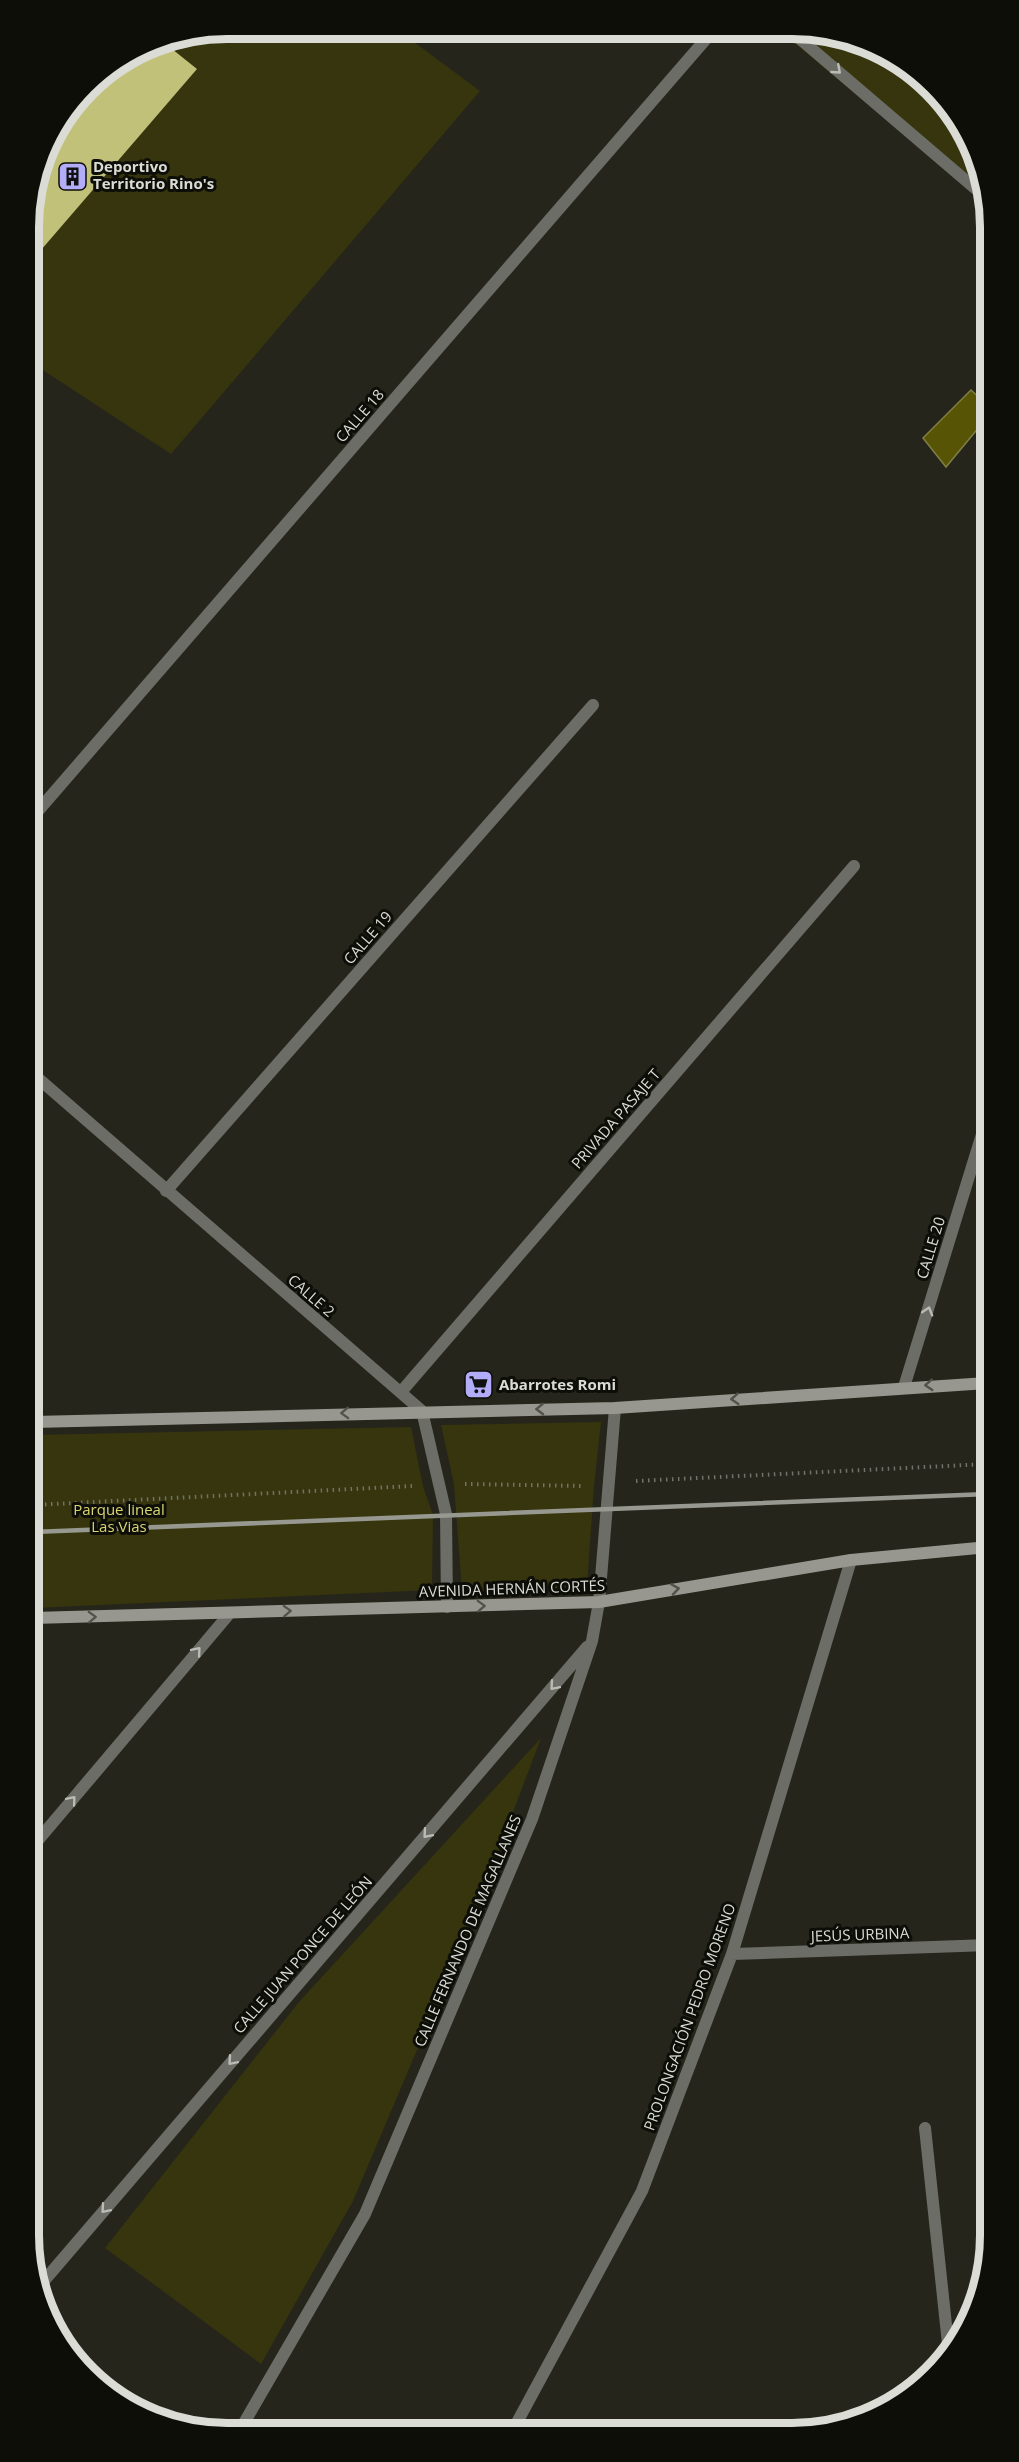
<svg xmlns="http://www.w3.org/2000/svg" width="1019" height="2462" viewBox="0 0 1019 2462" font-family="'Open Sans',sans-serif">
<rect width="100%" height="100%" fill="#25251b"/>
<path fill="#36350e" d="M227 29 398 30 480 91 171 454 29 361V264L197 69 161 42Z
M781 32H830L923 78 964 128 984 176V201Z
M601 1422 594 1486 587 1587 462 1592 454 1484 441 1425Z
M411 1427 423 1486 433 1515 432 1590 33 1608V1435Z
M541 1738 473 1918 353 2201 261 2364 105 2248 299 2002Z"/>
<path fill="#575505" stroke="#7f7e43" stroke-width="1.5" d="M971 390 985 403V420L946 467 923 438Z"/>
<path fill="#c2c17a" d="M162 41 197 69 29 264V214L49 139 96 78 151 43Z"/>
<g fill="none" stroke-linecap="round" stroke-linejoin="round">
<path stroke="#717269" stroke-width="4" stroke-dasharray="1.5 4.5" stroke-linecap="butt" d="M636 1481 988 1464
M465 1484 584 1486
M33 1505 413 1486"/>
<path stroke="#6d6d68" stroke-width="12" d="M792 32 984 196
M31 819 712 32
M32 1073 422 1411 446 1514 447 1607
M166 1191 593 705
M904 1387 987 1118
M401 1392 854 866
M34 1845 230 1613
M732 1954 989 1945
M925 2128 949 2353
M37 2289 587 1647
M514 2428 642 2191 732 1954 851 1560
M240 2430 365 2214 532 1819 592 1641 599 1602 615 1408"/>
<path stroke="#97978f" stroke-width="12" d="M33 1422 615 1408 987 1383
M33 1618 599 1602 851 1560 988 1547"/>
<path stroke="#979890" stroke-width="4.5" d="M33 1532 988 1494"/>
</g>
<defs><path id="oneway-chevron" d="M-2-3.5L2.5 0L-2 3.5" fill="none" stroke-width="1.6" stroke-linecap="round" stroke-linejoin="round" transform="scale(1.5)"/></defs>
<g stroke="#babbb4">
<use href="#oneway-chevron" transform="translate(837 70) rotate(41)"/>
<use href="#oneway-chevron" transform="translate(928 1311) rotate(-73)"/>
<use href="#oneway-chevron" transform="translate(197 1651) rotate(-50)"/>
<use href="#oneway-chevron" transform="translate(554 1686) rotate(131)"/>
<use href="#oneway-chevron" transform="translate(72 1800) rotate(-50)"/>
<use href="#oneway-chevron" transform="translate(427 1834) rotate(131)"/>
<use href="#oneway-chevron" transform="translate(232 2061) rotate(131)"/>
<use href="#oneway-chevron" transform="translate(105 2209) rotate(131)"/>
</g>
<g stroke="#52524c">
<use href="#oneway-chevron" transform="translate(929 1385) rotate(177)"/>
<use href="#oneway-chevron" transform="translate(735 1399) rotate(176)"/>
<use href="#oneway-chevron" transform="translate(540 1409) rotate(179)"/>
<use href="#oneway-chevron" transform="translate(345 1413) rotate(178)"/>
<use href="#oneway-chevron" transform="translate(675 1589) rotate(-9)"/>
<use href="#oneway-chevron" transform="translate(481 1606) rotate(-2)"/>
<use href="#oneway-chevron" transform="translate(287 1611) rotate(-2)"/>
<use href="#oneway-chevron" transform="translate(92 1617) rotate(-2)"/>
</g>
<defs>
<symbol id="building-square" viewBox="-11 -11 22 22"><rect x="-9" y="-9" width="18" height="18" rx="4" fill="#b3adf9" stroke="#0e0e09"/><path d="M-4-6H4V6H1V3H-1V6H-4ZM-2.5-4.3h1.7v1.8h-1.7ZM.8-4.3h1.7v1.8H.8ZM-2.5-1h1.7V.8h-1.7ZM.8-1h1.7V.8H.8Z" fill="#111"/></symbol>
<symbol id="supermarket-square" viewBox="-11 -11 22 22"><rect x="-9" y="-9" width="18" height="18" rx="4" fill="#b3adf9" stroke="#0e0e09"/><path d="M-6-5.5h2.5l.6 2H6L4.5 2H-2.5L-4.4-4H-6ZM-1.5 3.2a1.3 1.3 0 1 0 .1 0ZM3 3.2a1.3 1.3 0 1 0 .1 0Z" fill="#111"/></symbol>
</defs>
<g fill-rule="evenodd">
<use href="#building-square" x="56" y="160" width="33" height="33"/>
<use href="#supermarket-square" x="462" y="1368" width="33" height="33"/>
</g>
<g text-anchor="middle" stroke-width="6" stroke-linejoin="round" paint-order="stroke">
<g font-size="15" font-weight="bold" fill="#dbdcd5" stroke="#0e0e09" text-anchor="start">
<text x="93" y="172">Deportivo<tspan x="93" dy="17">Territorio Rino's</tspan></text>
<text x="499" y="1390">Abarrotes Romi</text>
</g>
<g font-size="15" fill="#dbdcd5" stroke="#0e0e09">
<text transform="translate(360 416) rotate(-49)" y="5">CALLE 18</text>
<text transform="translate(368 938) rotate(-49)" y="5">CALLE 19</text>
<text transform="translate(616 1119) rotate(-49)" y="5">PRIVADA PASAJE T</text>
<text transform="translate(931 1248) rotate(-73)" y="5">CALLE 20</text>
<text transform="translate(311 1296) rotate(41)" y="5">CALLE 2</text>
<text transform="translate(512 1589) rotate(-2)" y="5">AVENIDA HERNÁN CORTÉS</text>
<text transform="translate(468 1931) rotate(-67)" y="5">CALLE FERNANDO DE MAGALLANES</text>
<text transform="translate(860 1935) rotate(-2)" y="5">JESÚS URBINA</text>
<text transform="translate(303 1955) rotate(-49)" y="5">CALLE JUAN PONCE DE LEÓN</text>
<text transform="translate(690 2017) rotate(-70)" y="5">PROLONGACIÓN PEDRO MORENO</text>
</g>
<g font-size="15" fill="#d8d674" stroke="#0e0e09">
<text x="119" y="1515">Parque lineal<tspan x="119" dy="17">Las Vias</tspan></text>
</g>
</g>
<path d="M0 0H1019V2462H0ZM227 39H792A188 188 0 0 1 980 227V2235A188 188 0 0 1 792 2423H227A188 188 0 0 1 39 2235V227A188 188 0 0 1 227 39Z" fill="#0e0e09" fill-rule="evenodd"/>
<path fill="none" stroke="#dbdcd5" stroke-width="8" d="M227 39H792A188 188 0 0 1 980 227V2235A188 188 0 0 1 792 2423H227A188 188 0 0 1 39 2235V227A188 188 0 0 1 227 39Z"/>
</svg>
